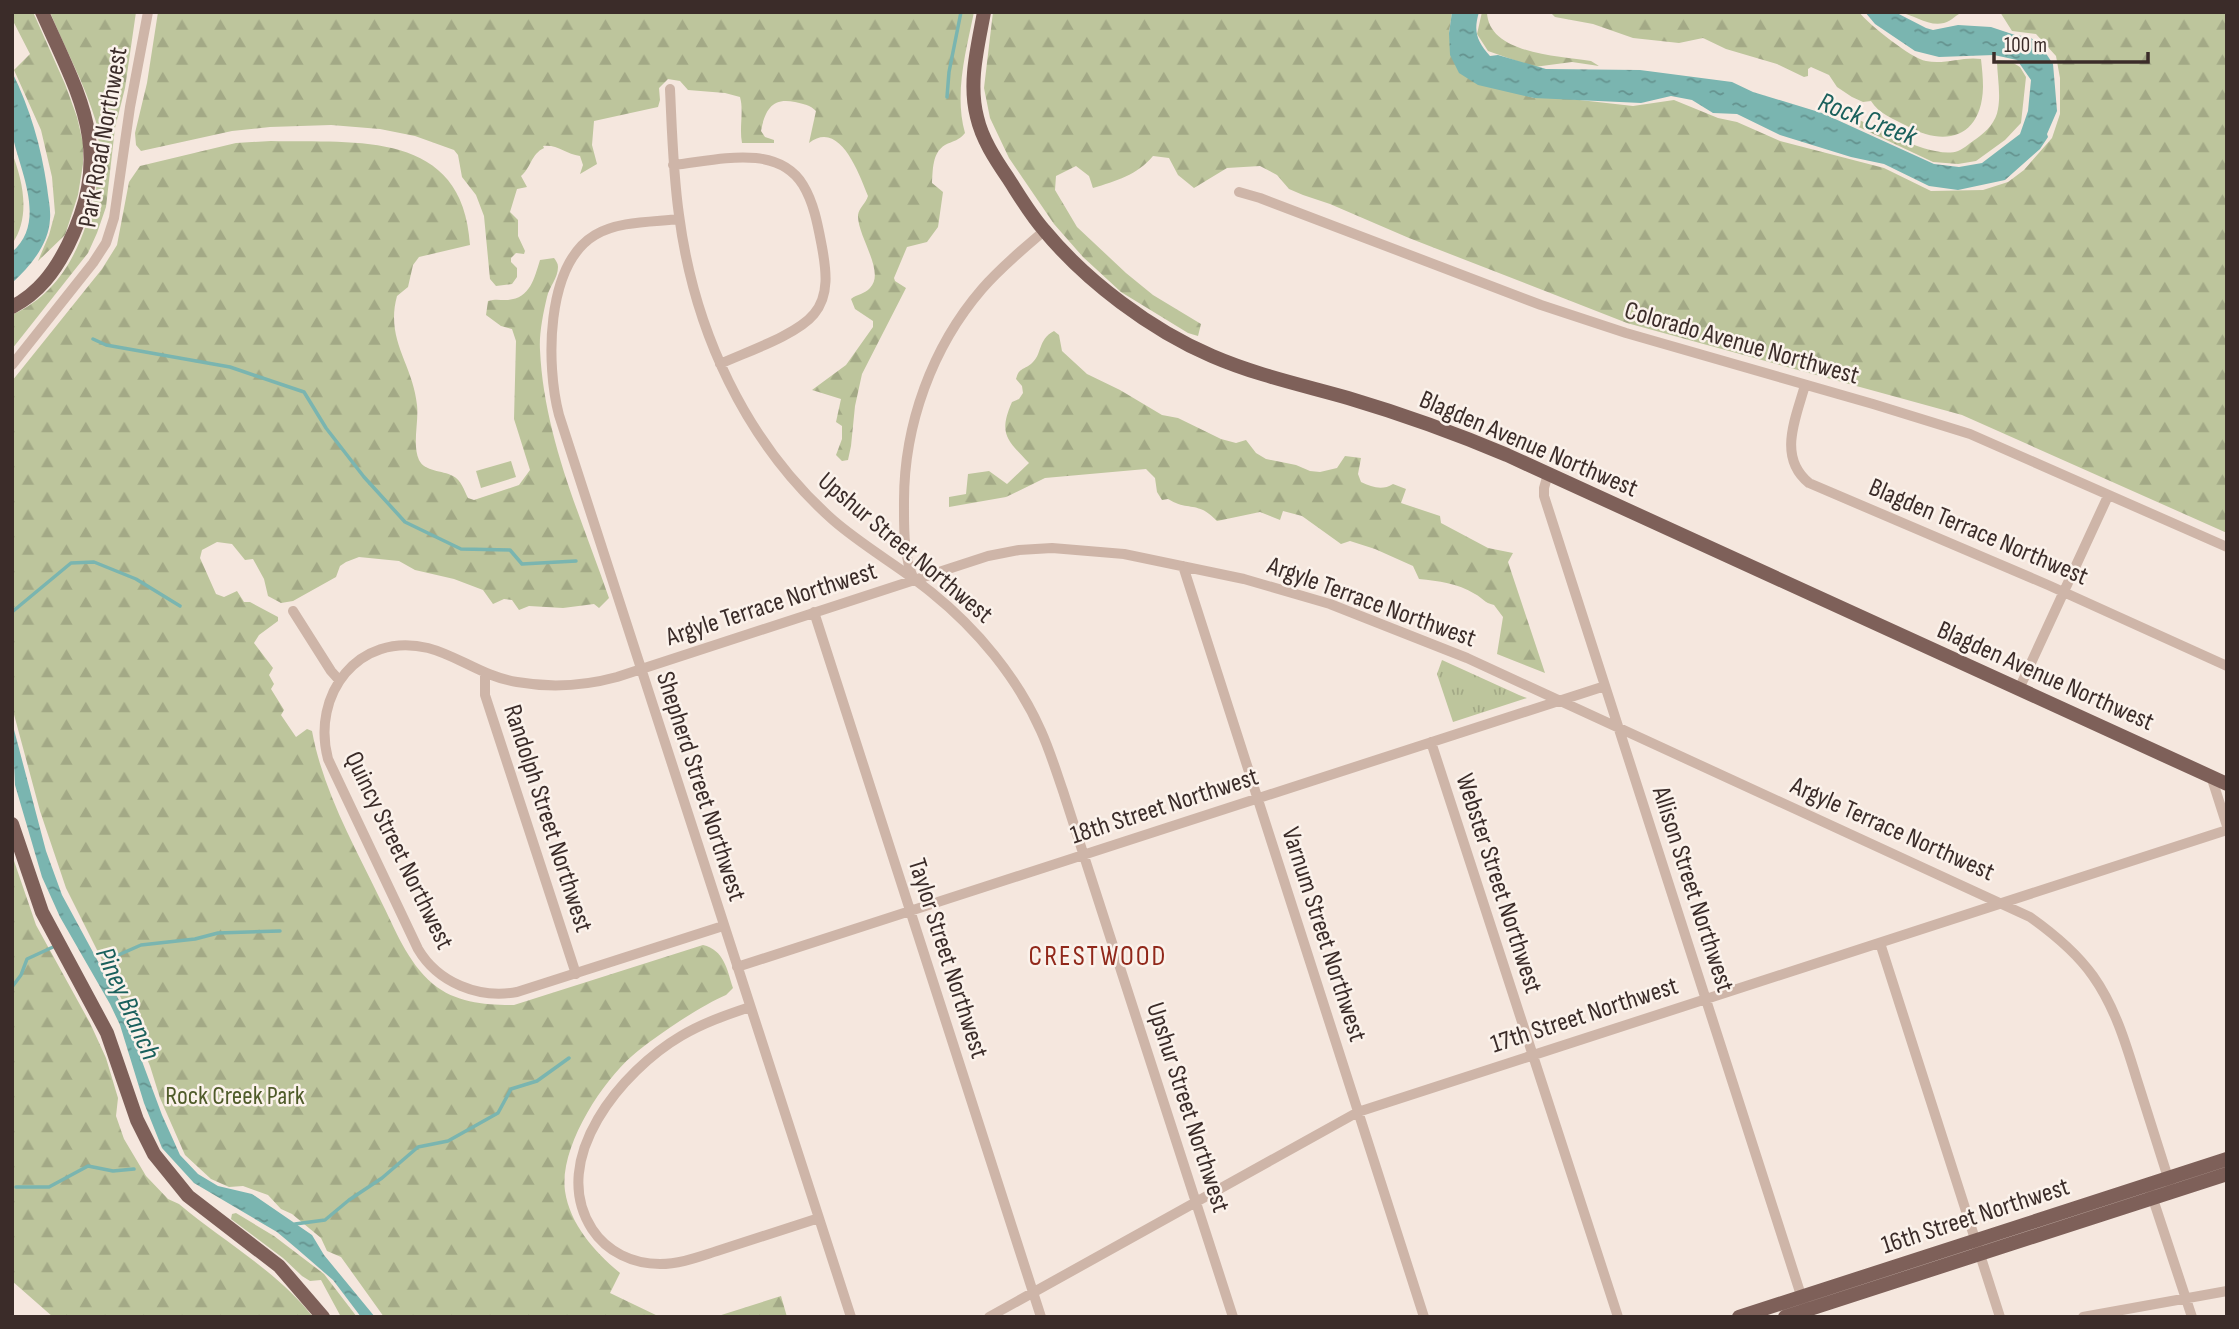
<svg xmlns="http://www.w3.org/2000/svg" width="2239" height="1329" viewBox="0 0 2239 1329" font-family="'Sofia Sans Condensed',sans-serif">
<defs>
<pattern id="grass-tufts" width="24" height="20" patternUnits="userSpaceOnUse" patternTransform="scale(1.75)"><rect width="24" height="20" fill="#bdc59c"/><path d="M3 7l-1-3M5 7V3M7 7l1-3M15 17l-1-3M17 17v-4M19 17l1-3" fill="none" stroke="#a3a986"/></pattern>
<pattern id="forest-firs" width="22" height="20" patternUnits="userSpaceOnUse" patternTransform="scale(1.75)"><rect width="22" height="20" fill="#bdc59c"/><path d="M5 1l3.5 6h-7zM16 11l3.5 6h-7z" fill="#a3a986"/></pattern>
<pattern id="water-ripples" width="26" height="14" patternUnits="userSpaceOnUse" patternTransform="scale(1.75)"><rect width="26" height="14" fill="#7ab5b0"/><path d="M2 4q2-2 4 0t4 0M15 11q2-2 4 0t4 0" fill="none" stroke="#65938f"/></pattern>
</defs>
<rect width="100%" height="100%" fill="#f5e7de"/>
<path fill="url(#grass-tufts)" d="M1442 660 1519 695 1527 698 1453 722 1437 674Z"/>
<path fill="url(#forest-firs)" d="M12 12H33L65 84 77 117 83 143V164L78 195 65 235 38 261 49 235 55 213 52 177 41 130 14 70 30 54 12 19Z
M50 12H136L125 88 115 128 106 207 97 233 88 253 12 349V315C64 291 83 243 96 191 97 184 95 176 96 169 99 154 100 138 96 122 85 84 65 49 50 12Z
M158 12H974C966 51 954 94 965 133 960 140 953 141 945 145 932 153 933 170 932 183L943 192 938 227 927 242 907 247 894 278 895 281 906 288 862 374 855 406 851 446 848 460 842 461 836 455 842 439V426L836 422 841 399 812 390 846 365 873 327V321L855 309 851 299C857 294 865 294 870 288 886 272 857 236 858 215 859 208 866 203 868 196 859 174 840 119 809 143L816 111C810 105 804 104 795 102 772 97 765 110 761 131L765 137 774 140V143H742C739 128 744 111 740 97L725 93 688 90 680 81 668 79 659 88 660 100 658 107 594 121 592 145 597 164 580 174 583 165 580 156C566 154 557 144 543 146L544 148C531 154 531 168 521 176L527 187 517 189 510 212 518 220V236L525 251 524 254 516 253 511 258V262L517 268V277L512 284 496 286 490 279 484 216 476 195 462 177 458 155 454 150 415 136 380 129 331 125 270 127 232 131 141 151 136 145 135 133 147 83Z
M993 12H1452L1449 33 1507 90 1534 98H1562L1633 106 1674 100 1718 118 1737 122 1780 141 1884 168 1931 191 1983 190 2008 182 2024 170 2052 138 2060 114V78L2056 56 2036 34 2012 31 2000 12H2227V533L1962 415 1627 323 1409 238 1330 204 1303 195 1289 189 1277 175 1260 166 1227 168 1194 188 1178 175 1169 158 1153 156C1137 175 1116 181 1093 188L1089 176 1076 166 1056 176 1055 190 1077 227 1126 273 1153 295 1201 324 1198 336 1188 333 1121 292 1083 257 1054 224 1009 158 990 118 984 88Z
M1482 12H1487C1488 54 1559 56 1591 61L1599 66 1572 62 1534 67 1488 51 1477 34Z
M1550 12H1859C1868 24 1912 59 1926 61 1945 65 1963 56 1981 59 1982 68 1983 78 1983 87 1982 137 1946 148 1907 126 1894 119 1879 114 1871 101L1863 102 1852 97 1837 87 1829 75 1811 67 1808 69V76L1804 77 1777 64 1726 49 1703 38 1679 43 1633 38 1593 24 1555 17Z
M1899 12H1964C1956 14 1952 21 1944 23 1929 27 1914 15 1899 12Z
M1997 60 2010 61 2020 67 2026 77 2021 123 2005 140 1976 161 1958 164 1933 162 1846 121 1847 117 1851 116C1875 127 1933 160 1958 151 1965 148 1971 142 1976 139 1987 131 1996 122 1998 109 2001 93 1997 75 1997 60Z
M271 141C357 143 463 129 470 245L419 257 413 265 408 287 397 296C385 340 413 364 417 405 419 422 412 444 419 460 425 472 442 470 453 476 461 480 464 490 468 498L474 500 519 485 530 470 514 419 516 341 512 329 501 326 486 315 488 301C495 299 499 300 505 300 530 300 534 279 540 260L554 258C556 261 558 263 558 267 558 278 549 287 547 297 543 314 539 334 540 350 544 437 581 517 609 598L599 608 594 604 563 608 529 606 519 610 512 600 504 599 493 604 483 590 454 579 415 570 399 561 359 557 346 562 340 566 336 577 293 601 281 603 268 596 264 579 253 559 245 560 232 544 217 542 202 550 200 558 216 594 224 597 237 591 244 602H250L278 617V621L259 635 254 643 273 668 269 675 274 684 271 689 284 710 281 715 296 737 307 729 312 731C323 791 354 845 380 899 395 929 407 962 433 984 456 1003 486 1005 514 1005L703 945C724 950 727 969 733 988L726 995C700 1006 654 1037 632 1056 601 1083 559 1148 565 1191 570 1225 595 1252 620 1273L610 1293 660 1317H384L341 1257 327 1251 321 1238 292 1214 281 1209 268 1195 243 1186 229 1187 211 1179 185 1155 160 1098 150 1066 127 1010 66 888 40 811 12 707V381L102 269 117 245 129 182 140 166 236 143Z
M12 153C23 181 31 217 12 244Z
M1054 331 1059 335 1062 351 1087 374 1120 390 1162 415 1178 418 1221 439 1236 443 1246 440 1256 453 1266 459 1296 465 1310 471 1320 472 1337 468 1345 456 1361 458 1358 474 1361 482C1372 487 1382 491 1393 484L1406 489 1401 503 1440 516 1441 523 1488 548 1513 553 1508 562 1545 673 1497 654 1503 617 1494 605C1484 603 1483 598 1475 594 1457 583 1439 581 1419 579L1413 566 1375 549 1350 541 1341 544 1302 516 1283 511 1280 520 1260 512 1217 521C1197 500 1189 512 1168 499L1162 500 1157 492 1155 478 1146 469 1045 478 1006 497 949 507V497L966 494 968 474 989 471 1007 484 1029 463C1007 440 998 434 1012 402L1019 399 1023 393 1022 386 1016 379C1019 368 1023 370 1031 364 1043 354 1037 340 1054 331Z
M12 855 36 925 90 1023 106 1058 118 1098 116 1116 124 1139 146 1176 168 1199 179 1204C224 1242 276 1270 313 1317H53L12 1281Z
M236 1213 274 1236 324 1274 357 1317H341L321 1280 310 1281 302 1276 283 1258 231 1219 232 1214Z
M781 1296 787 1317H715Z"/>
<path fill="#bdc59c" d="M511 461 516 477 481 488 476 471Z"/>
<path fill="url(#water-ripples)" d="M1452 12H1479C1473 32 1477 41 1490 56L1498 55 1546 69 1640 70 1732 82 1753 92 1822 113 1934 164 1959 167 1982 163 2020 134 2028 111 2031 80 2017 60 1994 55 1939 57 1915 51 1875 24 1865 12H1895L1926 28 1933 30 1958 25 1991 27 2015 35 2029 37 2039 43 2053 64 2055 87 2057 111 2047 134 2048 137 2040 149 2005 180 1958 190 1929 186 1884 164 1851 157 1780 135 1737 114 1713 113 1692 100 1671 96 1641 103 1534 98 1478 85 1459 73 1450 55 1449 33Z
M12 72C30 108 41 146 47 187 48 197 51 209 50 219 49 244 30 267 12 283V252C48 221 19 170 12 133 9 114 12 91 12 72Z
M12 722 46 851 62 895 120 1002 162 1115 180 1155 198 1174 218 1186 252 1194 312 1235 324 1255 375 1317H361L333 1280 296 1248 277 1232 194 1183 162 1148 144 1103 120 1025 110 1004 60 917 42 877 15 785Z"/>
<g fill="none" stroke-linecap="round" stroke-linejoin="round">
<path stroke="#7ab5b0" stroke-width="3.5" d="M947 97 949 72 961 12
M93 339 106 345 230 367 304 392 326 428 364 477 405 522 461 549 510 550 522 564 576 561
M12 612 71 563 94 562 136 579 180 606
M98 964 141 945 195 939 218 933 280 931
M12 987 21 975 27 959 53 947
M16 1187H49L88 1166 113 1171 134 1169
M295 1224 325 1220 349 1200 382 1178 418 1147 448 1141 498 1113 511 1089 537 1081 569 1058"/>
<path stroke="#ceb5a8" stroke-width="10" d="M670 89C672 131 673 173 679 215 694 330 745 442 833 520 864 547 899 566 931 592 977 629 1017 677 1041 731 1050 751 1056 771 1063 791L1233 1317
M673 165C714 161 777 142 803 185 814 203 818 226 822 247 826 269 830 295 814 314 797 335 746 352 720 364
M1239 192 1260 198 1541 305 1626 333 1873 404 1970 434 2227 547
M679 219C653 222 618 221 595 235 545 265 546 366 559 415L851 1317
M12 365 93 263 106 243 114 218 130 107 148 12
M1805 385C1796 418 1777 457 1809 483L2048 585 2227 666
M1548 474 1544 488V496L1808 1317
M1183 566 1424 1317
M914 580C903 555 904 528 904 501 904 425 932 347 982 289 1001 267 1023 249 1044 231
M293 611 331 671 339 680
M814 612 1041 1317
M485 675V695L576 974
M2019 689 2108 496
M1431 742 1618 1317
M2211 776 2227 826
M723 926 517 992C479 999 438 983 418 949L328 759C311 695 358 631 428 648 459 656 481 676 517 682 551 688 584 686 617 677L988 556 1019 550 1052 548 1124 554 1244 579 1330 604 1467 658 2030 917C2054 934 2076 952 2093 976 2115 1007 2126 1044 2137 1080 2148 1115 2159 1149 2170 1184
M1880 943 2000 1317
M737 967 1605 686
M750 1007C726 1015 703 1023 681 1036 623 1070 547 1159 592 1229 607 1252 633 1264 660 1264 680 1264 698 1257 717 1251 751 1240 785 1229 819 1218
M2151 1193 2192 1317
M989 1317 1358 1112 2227 830
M2083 1317 2227 1291"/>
<path stroke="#7e6059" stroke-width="14" d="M984 12C978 46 968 82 977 117 982 139 995 159 1008 178 1019 195 1030 214 1044 230 1086 281 1151 330 1212 356 1256 375 1302 385 1348 398 1402 414 1455 433 1507 455L2227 784
M12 307C39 293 55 271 68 245 115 151 80 98 42 12
M12 824 42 912 107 1033 137 1120 154 1154 188 1196 279 1266 323 1317
M1739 1317 2227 1159
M1785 1317 2227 1174"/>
</g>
<g text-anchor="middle" stroke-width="5" stroke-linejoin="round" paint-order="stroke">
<g font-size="26" fill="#3b2c29" stroke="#fbf2eb">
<text transform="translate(102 137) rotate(-80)" y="9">Park Road Northwest</text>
<text transform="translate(1742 342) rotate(16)" y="9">Colorado Avenue Northwest</text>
<text transform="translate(1529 443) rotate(23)" y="9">Blagden Avenue Northwest</text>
<text transform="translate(1979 531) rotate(23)" y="9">Blagden Terrace Northwest</text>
<text transform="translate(906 547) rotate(40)" y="9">Upshur Street Northwest</text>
<text transform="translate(1372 601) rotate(20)" y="9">Argyle Terrace Northwest</text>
<text transform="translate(771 603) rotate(-18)" y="9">Argyle Terrace Northwest</text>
<text transform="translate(2046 675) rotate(24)" y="9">Blagden Avenue Northwest</text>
<text transform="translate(702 786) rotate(72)" y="9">Shepherd Street Northwest</text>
<text transform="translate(1164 805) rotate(-18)" y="9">18th Street Northwest</text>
<text transform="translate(549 818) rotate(72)" y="9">Randolph Street Northwest</text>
<text transform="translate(1893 828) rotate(24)" y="9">Argyle Terrace Northwest</text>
<text transform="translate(400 850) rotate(64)" y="9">Quincy Street Northwest</text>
<text transform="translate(1500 883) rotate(72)" y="9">Webster Street Northwest</text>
<text transform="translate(1694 889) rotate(72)" y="9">Allison Street Northwest</text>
<text transform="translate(1325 934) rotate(72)" y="9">Varnum Street Northwest</text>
<text transform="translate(949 958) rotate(72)" y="9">Taylor Street Northwest</text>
<text transform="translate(1584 1014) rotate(-18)" y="9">17th Street Northwest</text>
<text transform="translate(1189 1107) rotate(72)" y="9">Upshur Street Northwest</text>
<text transform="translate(1975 1215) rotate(-18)" y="9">16th Street Northwest</text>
</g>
<g font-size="26" fill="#4f5b2a" stroke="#fbf2eb">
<text x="235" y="1104">Rock Creek Park</text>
</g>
<g font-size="28" font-style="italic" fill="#1a605c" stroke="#fbf2eb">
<text transform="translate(1868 118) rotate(21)" y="10">Rock Creek</text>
<text transform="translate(129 1003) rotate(66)" y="10">Piney Branch</text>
</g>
<g font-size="28" letter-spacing="2" fill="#91281a" stroke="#fbf2eb">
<text x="1098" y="965">CRESTWOOD</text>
</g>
</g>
<rect width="2239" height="1329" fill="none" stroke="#3b2c29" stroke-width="28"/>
<path d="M1994 52v10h154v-10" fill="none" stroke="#3b2c29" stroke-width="3.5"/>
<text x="2004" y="52" font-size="21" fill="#3b2c29" stroke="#fbf2eb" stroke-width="5" paint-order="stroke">100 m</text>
</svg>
